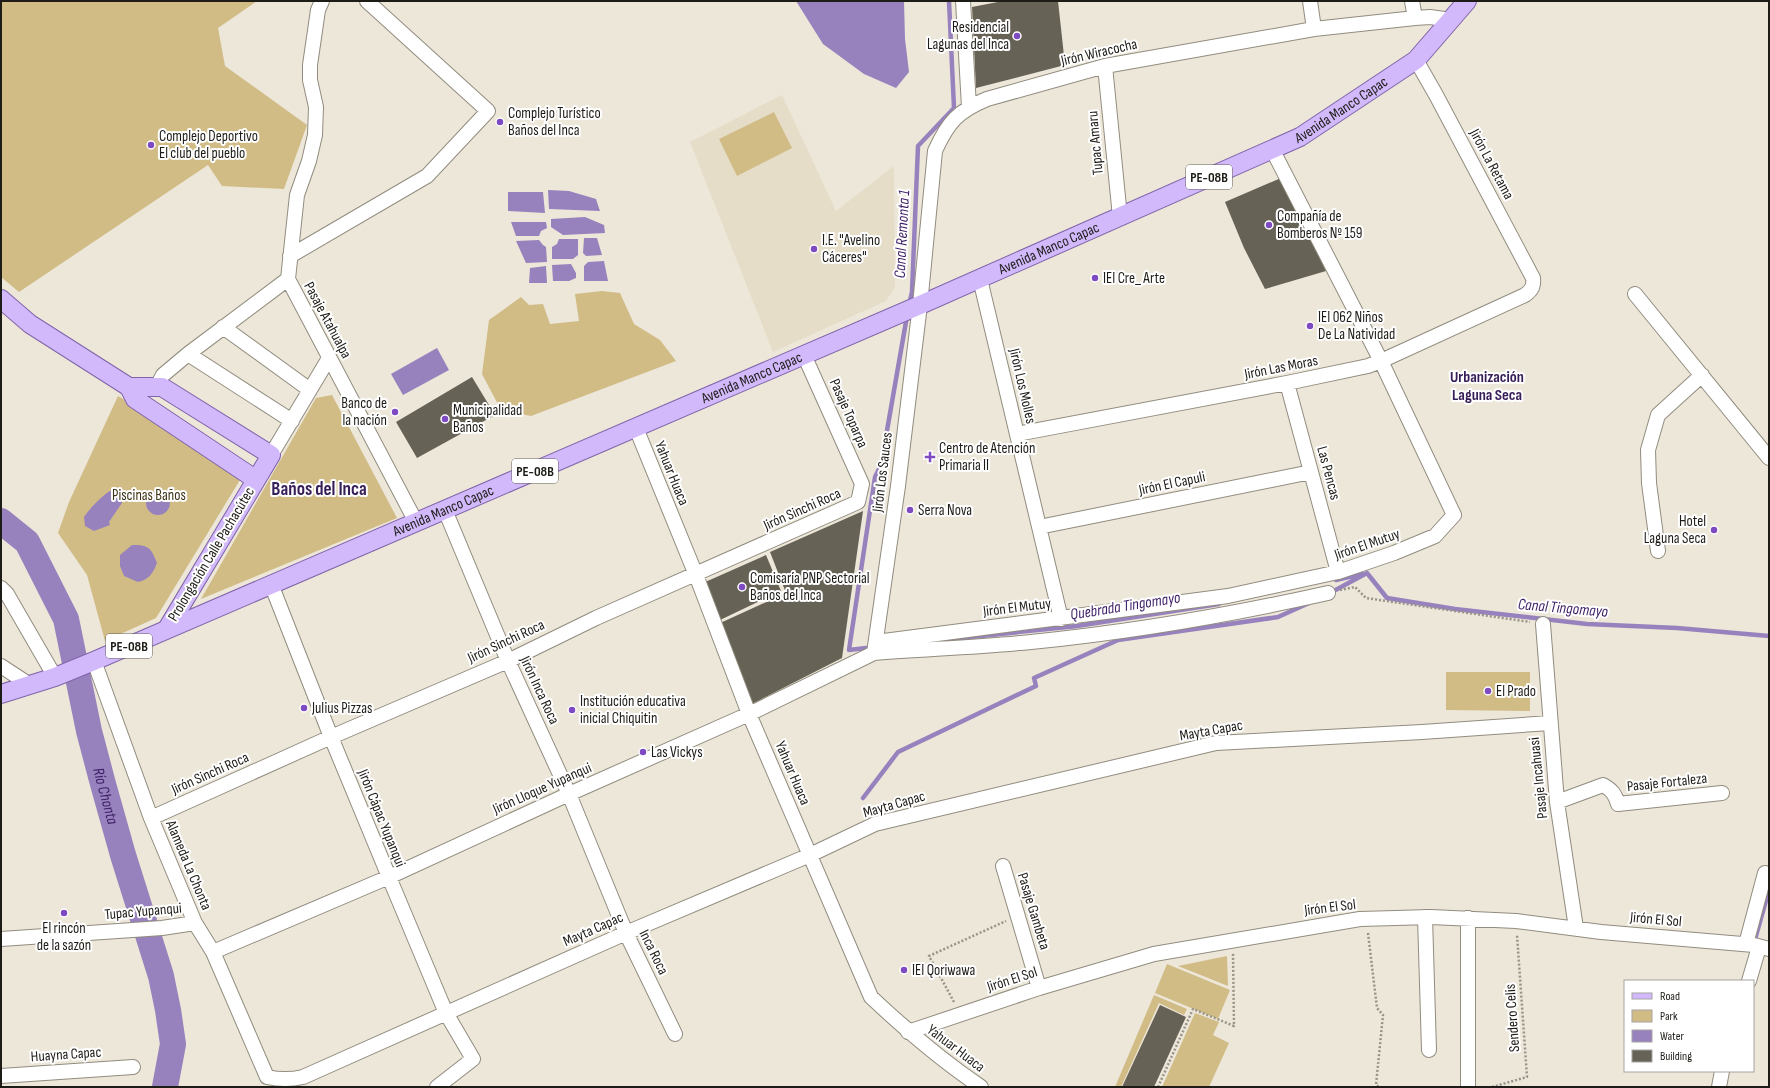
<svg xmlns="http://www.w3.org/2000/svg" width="1770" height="1088" viewBox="0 0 1770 1088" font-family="'Sofia Sans Condensed',sans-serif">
<rect width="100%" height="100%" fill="#ede7d9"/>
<path fill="#e5ddc8" d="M782 95 836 211 894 166 895 287 886 301 773 352 690 142Z"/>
<path fill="#d1bc86" d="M1 1H257L218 28 225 66 307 125 284 189 222 186 208 165 19 292 1 277Z
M774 112 792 148 737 176 719 139Z
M602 291 620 293 634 324 660 340 676 361 531 416 501 410 482 374 489 320 521 297 529 305 543 304 550 324 579 321 575 294Z
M332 395 397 518 201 599 316 398Z
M118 396 246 470 156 618 105 641 87 575 58 533 69 502Z
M1446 672H1530V711L1446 710Z
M1227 956 1228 986 1178 966Z
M1167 964 1230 990 1218 1019 1155 993Z
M1154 995 1187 1009 1184 1015 1159 1003 1121 1087H1115Z
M1195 1013 1219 1022 1213 1035 1229 1043 1209 1087H1162Z"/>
<path fill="#9782be" d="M796 1H904L905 39 909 72 896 88 864 74 823 44Z
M548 190 569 191 596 199 600 211 549 209Z
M508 192H543L545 213 508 211Z
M585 217 604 225 605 233 563 235 551 227V219Z
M511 222H546L547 228 541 231 539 236H516Z
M584 238H597L602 255 586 256 583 253Z
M559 239H578V255L573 259H552V247L557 244Z
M539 240 543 245 546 247 547 262 526 263 516 241Z
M604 261 608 281H584V266L588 262Z
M571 264 576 273V278L569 281H553L552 265Z
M546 266 547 283H529L530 268Z
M437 348 449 370 403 395 391 374Z
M114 489 122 494V503L109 522 110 525 94 531 85 526 84 517C90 508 105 492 114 489Z
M146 503a12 12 0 1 1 24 0a12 12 0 1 1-24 0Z
M132 545C148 545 151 547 157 563 153 573 150 579 138 582L124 576 120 566V555Z"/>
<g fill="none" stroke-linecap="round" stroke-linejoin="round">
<path stroke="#9782be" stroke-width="4.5" d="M909 305 912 292 918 146 954 108 949 1
M1367 573 1387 598 1455 609 1587 624 1677 628 1769 636
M1336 580 1362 574
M1330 593 1367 573
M933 641 1077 626 1219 604
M866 648 849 650 875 477 881 465 907 316
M863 798 898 752 1036 686 1034 678 1118 640 1278 617 1309 603
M1754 943 1769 890"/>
<path stroke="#9782be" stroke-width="26" id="s1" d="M1 521 27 542 66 619 89 731 103 784 123 855 161 976 168 1010 173 1044 165 1087"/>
</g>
<path fill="#676256" d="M1003 1H1058L1065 65 976 88 972 7Z
M1281 178 1326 271 1265 289 1244 248 1225 202Z
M472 377 495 415 417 458 396 422Z
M863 511 842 658 750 705 718 624 786 593 770 552Z
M766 555 781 591 718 621 703 583Z
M1160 1005 1186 1017 1154 1087H1122Z"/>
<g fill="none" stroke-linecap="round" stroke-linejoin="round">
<defs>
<path id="minor" d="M322 1 318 10 310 65V80L316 107 315 135 309 161 297 195 288 279 416 522
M963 1 969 107
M1310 1 1314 29
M1412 1 1415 18
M1105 66 1120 217
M290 256 427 176 488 111 367 1
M980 279 1061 619
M1635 294 1769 458
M223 327 310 390
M188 354 292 421
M1287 383 1338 572
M157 386 163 375 188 354 288 279
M636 428 696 575 749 714 871 997C906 1030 941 1060 981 1087
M1017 434 1287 383 1368 366 1381 361 1525 295C1532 290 1534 286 1533 278L1436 95 1416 60
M271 455 329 358
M445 510 508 661 569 794 626 933 675 1034
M1039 527 1311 472
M1658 551 1649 483 1648 450 1658 415 1702 375
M271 584 331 737 389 877 446 1013 473 1059 437 1087
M1 588 7 594 55 677
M1543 624 1557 802 1576 928
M876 642 1228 596 1338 572 1394 553 1435 536 1454 515 1381 361 1272 149
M874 653C926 649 979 647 1031 642 1131 632 1230 615 1328 593
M94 661 151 818 195 923 213 952 267 1077C280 1080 290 1080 303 1077L626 933 810 855 875 824 1216 743 1422 732 1550 723
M1 666 30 685
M1557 802 1603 785C1612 790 1615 794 1618 804L1722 793
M151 818 331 737 508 661 596 618 858 502 862 484 804 355
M1003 866 1039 988
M1425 917 1429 1050
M1 939 162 928 195 923
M1746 944 1765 873
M213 952 389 877 569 794 749 714 874 653 898 486 920 305 935 151C948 122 958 111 987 99L1105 66 1314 29 1415 18 1430 17 1451 20
M1749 981 1759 947
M908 1032 1039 988 1154 954 1360 919 1431 917 1516 921 1601 932 1754 945 1769 949
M1 1076 133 1067
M1468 1087V918
M1719 1087 1722 1071"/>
<g id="major">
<path d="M1 299 30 324 129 387 135 399 255 479"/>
<path d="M129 387H162L271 455 167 629"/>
<path id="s2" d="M1 694 55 677 94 661 920 305 1300 137 1416 60 1467 1"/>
</g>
</defs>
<use href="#minor" stroke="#918c7f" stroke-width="16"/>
<use href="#major" stroke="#8064aa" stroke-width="20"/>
<path stroke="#979389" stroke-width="2.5" stroke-dasharray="2 2" stroke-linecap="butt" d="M874 496 884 492
M1340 590 1355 587 1366 598 1530 622
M1368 933 1377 1008 1383 1015 1376 1085 1379 1087
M954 1002 929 956 1006 921
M1158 1087 1193 1009 1234 1026 1233 953
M1492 1087 1527 1077 1517 935"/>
<use href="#minor" stroke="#fff" stroke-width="14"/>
<use href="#major" stroke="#d2b9fb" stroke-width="18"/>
</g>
<g fill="#7d4ac2" stroke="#fff" stroke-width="1.5">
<circle cx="1017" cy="36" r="4"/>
<circle cx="500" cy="122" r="4"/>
<circle cx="151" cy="145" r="4"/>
<circle cx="1269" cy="225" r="4"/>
<circle cx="814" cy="249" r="4"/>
<circle cx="1095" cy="278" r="4"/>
<circle cx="1310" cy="326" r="4"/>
<circle cx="395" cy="412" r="4"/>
<circle cx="445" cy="419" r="4"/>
<path d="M928 451h4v4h4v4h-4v4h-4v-4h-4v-4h4z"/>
<circle cx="910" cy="510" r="4"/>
<circle cx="1714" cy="530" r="4"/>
<circle cx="742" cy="587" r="4"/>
<circle cx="1488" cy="691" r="4"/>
<circle cx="304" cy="708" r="4"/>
<circle cx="572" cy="710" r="4"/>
<circle cx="643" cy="752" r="4"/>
<circle cx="64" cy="913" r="4"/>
<circle cx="904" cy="970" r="4"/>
</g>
<g text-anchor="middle" stroke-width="4" stroke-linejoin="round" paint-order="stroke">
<g fill="#fff" stroke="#62605d" stroke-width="1">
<rect x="1186" y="165" width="46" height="24" rx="3"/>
<rect x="512" y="459" width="46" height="24" rx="3"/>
<rect x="106" y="634" width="46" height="24" rx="3"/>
</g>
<g font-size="14" font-weight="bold" fill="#1e1c17">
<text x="1209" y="182">PE-08B</text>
<text x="535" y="476">PE-08B</text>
<text x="129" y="651">PE-08B</text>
</g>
<g font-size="15" fill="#1e1c17" stroke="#fff" text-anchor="start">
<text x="1009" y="32" text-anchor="end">Residencial<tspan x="1009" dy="17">Lagunas del Inca</tspan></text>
<text x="508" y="118">Complejo Turístico<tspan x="508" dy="17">Baños del Inca</tspan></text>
<text x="159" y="141">Complejo Deportivo<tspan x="159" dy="17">El club del pueblo</tspan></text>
<text x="1277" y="221">Compañía de<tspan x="1277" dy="17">Bomberos Nº 159</tspan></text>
<text x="822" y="245">I.E. "Avelino<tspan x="822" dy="17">Cáceres"</tspan></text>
<text x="1103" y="283">IEI Cre_ Arte</text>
<text x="1318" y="322">IEI 062 Niños<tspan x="1318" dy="17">De La Natividad</tspan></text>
<text x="387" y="408" text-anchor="end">Banco de<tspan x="387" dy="17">la nación</tspan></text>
<text x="453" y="415">Municipalidad<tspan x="453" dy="17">Baños</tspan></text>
<text x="939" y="453">Centro de Atención<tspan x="939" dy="17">Primaria II</tspan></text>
<text x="918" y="515">Serra Nova</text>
<text x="1706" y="526" text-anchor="end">Hotel<tspan x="1706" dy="17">Laguna Seca</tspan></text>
<text x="750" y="583">Comisaría PNP Sectorial<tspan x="750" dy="17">Baños del Inca</tspan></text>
<text x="1496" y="696">El Prado</text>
<text x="580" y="706">Institución educativa<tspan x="580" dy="17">inicial Chiquitin</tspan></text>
<text x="312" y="713">Julius Pizzas</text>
<text x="651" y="757">Las Vickys</text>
<text x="64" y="933" text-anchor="middle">El rincón<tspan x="64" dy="17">de la sazón</tspan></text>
<text x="912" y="975">IEI Qoriwawa</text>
</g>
<g font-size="15" fill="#1e1c17" stroke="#fff">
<text transform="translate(1099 52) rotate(-13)" y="5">Jirón Wiracocha</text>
<text dy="5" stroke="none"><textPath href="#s2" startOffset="1463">Avenida Manco Capac</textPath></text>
<text transform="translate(1095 143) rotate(-95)" y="5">Tupac Amaru</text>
<text transform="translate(1492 164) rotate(62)" y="5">Jirón La Retama</text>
<text dy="5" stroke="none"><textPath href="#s2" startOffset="1139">Avenida Manco Capac</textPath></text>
<text transform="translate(328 320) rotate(62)" y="5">Pasaje Atahualpa</text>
<text transform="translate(1281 367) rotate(-11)" y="5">Jirón Las Moras</text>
<text dy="5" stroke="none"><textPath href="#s2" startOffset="815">Avenida Manco Capac</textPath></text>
<text transform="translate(1023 386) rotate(77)" y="5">Jirón Los Molles</text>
<text transform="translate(849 413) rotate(66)" y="5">Pasaje Toparpa</text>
<text transform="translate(882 472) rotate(-83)" y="5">Jirón Los Sauces</text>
<text transform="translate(672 473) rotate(68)" y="5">Yahuar Huaca</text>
<text transform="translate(1329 473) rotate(75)" y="5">Las Pencas</text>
<text transform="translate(1172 483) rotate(-12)" y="5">Jirón El Capuli</text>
<text transform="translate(802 509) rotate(-24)" y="5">Jirón Sinchi Roca</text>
<text dy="5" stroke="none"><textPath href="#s2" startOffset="479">Avenida Manco Capac</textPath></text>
<text transform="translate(1367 544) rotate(-19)" y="5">Jirón El Mutuy</text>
<text transform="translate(211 554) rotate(-59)" y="5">Prolongación Calle Pachacútec</text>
<text transform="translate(1017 607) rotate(-7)" y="5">Jirón El Mutuy</text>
<text transform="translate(506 641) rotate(-25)" y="5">Jirón Sinchi Roca</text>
<text transform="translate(540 690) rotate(65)" y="5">Jirón Inca Roca</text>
<text transform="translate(1211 730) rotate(-10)" y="5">Mayta Capac</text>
<text transform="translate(210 773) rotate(-24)" y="5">Jirón Sinchi Roca</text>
<text transform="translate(793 773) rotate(67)" y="5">Yahuar Huaca</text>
<text transform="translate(1538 778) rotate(-96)" y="5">Pasaje Incahuasi</text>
<text transform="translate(1667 782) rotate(-6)" y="5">Pasaje Fortaleza</text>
<text transform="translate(542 788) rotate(-24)" y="5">Jirón Lloque Yupanqui</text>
<text transform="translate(894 804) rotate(-16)" y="5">Mayta Capac</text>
<text transform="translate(382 818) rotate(68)" y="5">Jirón Cápac Yupanqui</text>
<text transform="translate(189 865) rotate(67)" y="5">Alameda La Chonta</text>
<text transform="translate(1330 907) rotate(-7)" y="5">Jirón El Sol</text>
<text transform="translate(143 911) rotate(-5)" y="5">Tupac Yupanqui</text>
<text transform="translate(1034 911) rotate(73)" y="5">Pasaje Gambeta</text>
<text transform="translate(1656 919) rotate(5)" y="5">Jirón El Sol</text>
<text transform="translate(593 929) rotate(-24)" y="5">Mayta Capac</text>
<text transform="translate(654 952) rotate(64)" y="5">Inca Roca</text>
<text transform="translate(1012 979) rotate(-18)" y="5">Jirón El Sol</text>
<text transform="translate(1512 1018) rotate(-94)" y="5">Sendero Celis</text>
<text transform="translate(956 1048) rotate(37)" y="5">Yahuar Huaca</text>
<text transform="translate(66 1054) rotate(-4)" y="5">Huayna Capac</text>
</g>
<g font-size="15" fill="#3e3215" stroke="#fff">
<text x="149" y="500">Piscinas Baños</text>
</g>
<g font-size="16" font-style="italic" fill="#3d1e65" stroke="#fff">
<text transform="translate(901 234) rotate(-87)" y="6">Canal Remonta 1</text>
<text transform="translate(1125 605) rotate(-9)" y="6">Quebrada Tingomayo</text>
<text transform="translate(1563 607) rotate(5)" y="6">Canal Tingomayo</text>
<text dy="6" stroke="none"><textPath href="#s1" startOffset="301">Río Chonta</textPath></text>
</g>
<g font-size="16" font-weight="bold" fill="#371e58" stroke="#fff">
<text x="1487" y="382">Urbanización<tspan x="1487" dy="18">Laguna Seca</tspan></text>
</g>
<g font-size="19" font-weight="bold" fill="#371e58" stroke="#fff">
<text x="319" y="495">Baños del Inca</text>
</g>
</g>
<rect width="1770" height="1088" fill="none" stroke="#1e1c17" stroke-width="4"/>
<rect x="1624" y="980" width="130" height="92" fill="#ffffff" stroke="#a5a4a2"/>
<rect x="1632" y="993" width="20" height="6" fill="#d2b9fb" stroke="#a5a4a2"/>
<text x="1660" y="1000" font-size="12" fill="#1e1c17">Road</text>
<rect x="1632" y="1010" width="20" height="12" fill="#d1bc86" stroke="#a5a4a2"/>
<text x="1660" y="1020" font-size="12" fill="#1e1c17">Park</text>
<rect x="1632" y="1030" width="20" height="12" fill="#9782be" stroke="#a5a4a2"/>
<text x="1660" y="1040" font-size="12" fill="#1e1c17">Water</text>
<rect x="1632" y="1050" width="20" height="12" fill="#676256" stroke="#a5a4a2"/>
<text x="1660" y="1060" font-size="12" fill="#1e1c17">Building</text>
</svg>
